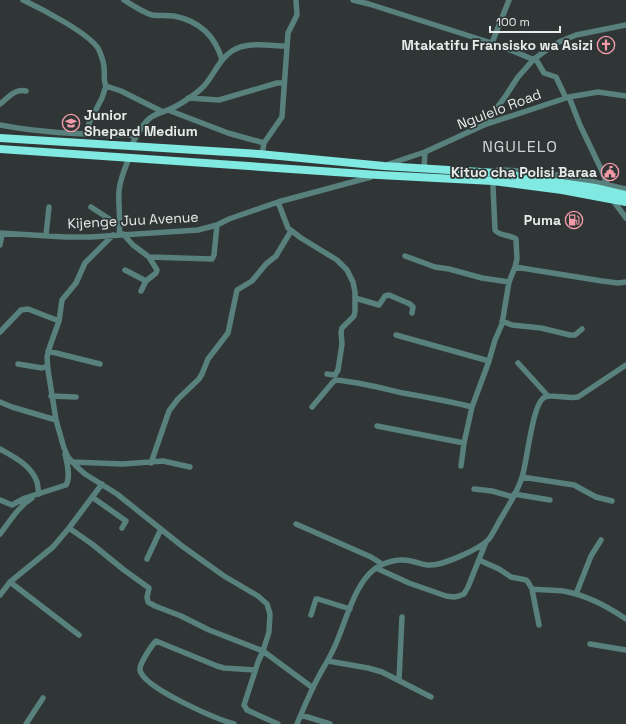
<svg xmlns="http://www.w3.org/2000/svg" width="626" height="724" viewBox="0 0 626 724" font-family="'Space Grotesk',sans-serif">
<rect width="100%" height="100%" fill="#2f3635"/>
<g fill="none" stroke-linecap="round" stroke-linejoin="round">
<path stroke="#58807d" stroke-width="5.5" d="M23 0C40 8 91 34 99 50 101 55 104 62 104 68 105 74 103 80 106 86L121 91 163 112
M124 0C132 5 142 12 152 15 159 16 166 15 174 16 199 21 215 35 222 60
M353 0 369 4 501 46 537 61 544 73 556 77 566 98
M492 43 509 0
M569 97 580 125 601 169 608 186
M188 98 219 100 277 83H284
M0 104C8 98 15 88 26 91
M168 110 228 133 264 143
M0 125C41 133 87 135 129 135L136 137
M484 125 505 97 518 77 533 60 545 51 559 42 576 35 626 25
M94 133 89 127V123L102 98 106 86
M131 146C137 136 141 125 150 118 156 113 164 112 170 109 180 105 196 94 203 87 214 76 218 60 232 51 247 41 270 46 287 46
M262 154 264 143 282 117 288 33 297 15 296 0
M386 165 425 152 484 125 569 97 598 92 626 96
M424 168 425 152
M498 170C541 170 585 179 626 189
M612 199 626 218
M278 202 288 228 301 238 337 260 347 270 353 282 355 292V311L354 316 342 328 341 332 342 344 338 370 335 375 327 374
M91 207 120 226
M0 233 65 237H91L198 230 217 225 229 219 278 202 371 177
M123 234 133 245 149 257 157 270 156 273 146 281 141 291
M46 235 49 207
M113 235 85 263 76 283 62 300 59 321 50 346 47 357 48 370 56 420 64 448 68 457 77 467 85 474 117 494 182 546 224 576 258 596 267 604 270 614 269 632 263 651 258 662 244 705 247 710 278 724
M119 235C121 220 118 206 119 191 120 179 125 168 129 158
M0 245 2 234
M405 256 435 267 449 269 482 278 509 282
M149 257 212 259 214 255 217 225
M515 267 602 281 618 283 626 282
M125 270 146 281
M355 298 379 305 385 296 389 295 410 304 413 307 412 313
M502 321 512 325 541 328 570 335H575L582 329
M0 332 21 310 28 309 59 321
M396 335 489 361
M48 351 100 364
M518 363 548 396
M18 364 42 368 47 366
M51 396 76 397
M0 402 12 407 56 420
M312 407 333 382 336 380C359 382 381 388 403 393 426 397 449 401 472 407
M377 426 464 443
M0 449C14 457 31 465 37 482 38 486 38 490 39 494
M72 462 123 464 163 461 190 467
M151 463 169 411 178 399 199 379 202 374 208 359 228 333 237 290 252 281 266 264 276 256 291 231
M461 466 464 443 472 407 489 361 495 340 502 324 509 282 515 267 517 259 516 239C510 234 500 237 495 230L493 186
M522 477 574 485 596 497 612 501
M474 489 492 491 513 497
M514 494 550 500
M92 497 126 521 122 528
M0 500 12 505 25 498 66 485C71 477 67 463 65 454
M296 524 371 557 382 564
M69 528 92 544 124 570 149 588 147 597 148 602 155 606 181 616 209 630 263 651 313 688
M0 534C10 521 18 507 32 498
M147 559 161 529
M479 560 499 569 511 577 526 580 528 582 532 589 539 625
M376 568 409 583 446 596 454 597 459 596 464 594 468 587 486 542
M10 582 79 635
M532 589C542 590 553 590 563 591 587 595 607 606 626 619
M576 594 591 556 601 540
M0 595 10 582 53 547 69 528 102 484
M311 615 316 599H318L350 609
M590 644 626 650
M328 661 368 668 382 672 431 697
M399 680 402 617
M301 715 330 724
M26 724 43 698
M234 724C217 719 143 688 140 670 139 664 152 645 156 641L217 666 224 668 255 670
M297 724C304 707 311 690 320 674 325 665 330 657 334 648 346 623 355 577 381 565 390 561 402 559 411 561 417 562 423 565 429 565 442 566 480 549 489 539 494 532 498 523 503 515 510 503 518 491 522 477 527 464 532 402 545 397 553 394 568 399 578 397L626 365"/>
<path stroke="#80e9e2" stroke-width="8" d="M0 138 259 154 384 166 497 173 595 188 626 195
M0 149 379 175 493 181 562 190 626 202"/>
</g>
<defs>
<symbol id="church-ring" viewBox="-11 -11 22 22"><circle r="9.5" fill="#2f3635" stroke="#f39aa8" stroke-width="1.5"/><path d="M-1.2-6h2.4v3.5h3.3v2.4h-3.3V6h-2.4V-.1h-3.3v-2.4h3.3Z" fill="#f39aa8"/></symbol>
<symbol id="school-ring" viewBox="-11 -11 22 22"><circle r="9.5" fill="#2f3635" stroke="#f39aa8" stroke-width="1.5"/><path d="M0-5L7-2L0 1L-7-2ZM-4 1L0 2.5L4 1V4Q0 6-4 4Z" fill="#f39aa8"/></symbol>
<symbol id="civic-ring" viewBox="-11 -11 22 22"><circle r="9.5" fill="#2f3635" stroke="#f39aa8" stroke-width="1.5"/><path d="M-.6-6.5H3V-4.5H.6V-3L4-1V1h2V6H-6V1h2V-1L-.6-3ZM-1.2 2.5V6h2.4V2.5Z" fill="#f39aa8"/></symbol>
<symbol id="fuel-ring" viewBox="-11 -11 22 22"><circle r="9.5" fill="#2f3635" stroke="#f39aa8" stroke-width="1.5"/><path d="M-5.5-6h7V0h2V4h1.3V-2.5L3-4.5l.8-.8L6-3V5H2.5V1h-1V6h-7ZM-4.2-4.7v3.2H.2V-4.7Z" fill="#f39aa8"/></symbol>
</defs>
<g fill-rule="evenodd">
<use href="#church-ring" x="596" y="35" width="20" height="20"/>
<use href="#school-ring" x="61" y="113" width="20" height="20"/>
<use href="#civic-ring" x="600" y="162" width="20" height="20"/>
<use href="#fuel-ring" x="564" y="210" width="20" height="20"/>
</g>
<g text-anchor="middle" stroke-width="3.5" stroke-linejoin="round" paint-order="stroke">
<g font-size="14" font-weight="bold" fill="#e7ebea" stroke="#2f3635" text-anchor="end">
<text x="593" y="50">Mtakatifu Fransisko wa Asizi</text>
<text x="84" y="120" text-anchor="start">Junior<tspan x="84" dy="16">Shepard Medium</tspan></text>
<text x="597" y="177">Kituo cha Polisi Baraa</text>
<text x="561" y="225">Puma</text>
</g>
<g font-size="14" fill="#e7ebea" stroke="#2f3635">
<text transform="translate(499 109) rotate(-21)" y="5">Ngulelo Road</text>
<text transform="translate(133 220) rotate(-3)" y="5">Kijenge Juu Avenue</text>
</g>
<g font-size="16" letter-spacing="1" fill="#ced6d5" stroke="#2f3635">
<text x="520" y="152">NGULELO</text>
</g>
</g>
<path d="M490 26v6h70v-6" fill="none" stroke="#e7ebea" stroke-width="2"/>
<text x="496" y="26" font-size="12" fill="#e7ebea" stroke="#2f3635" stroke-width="3" paint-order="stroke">100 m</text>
</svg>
